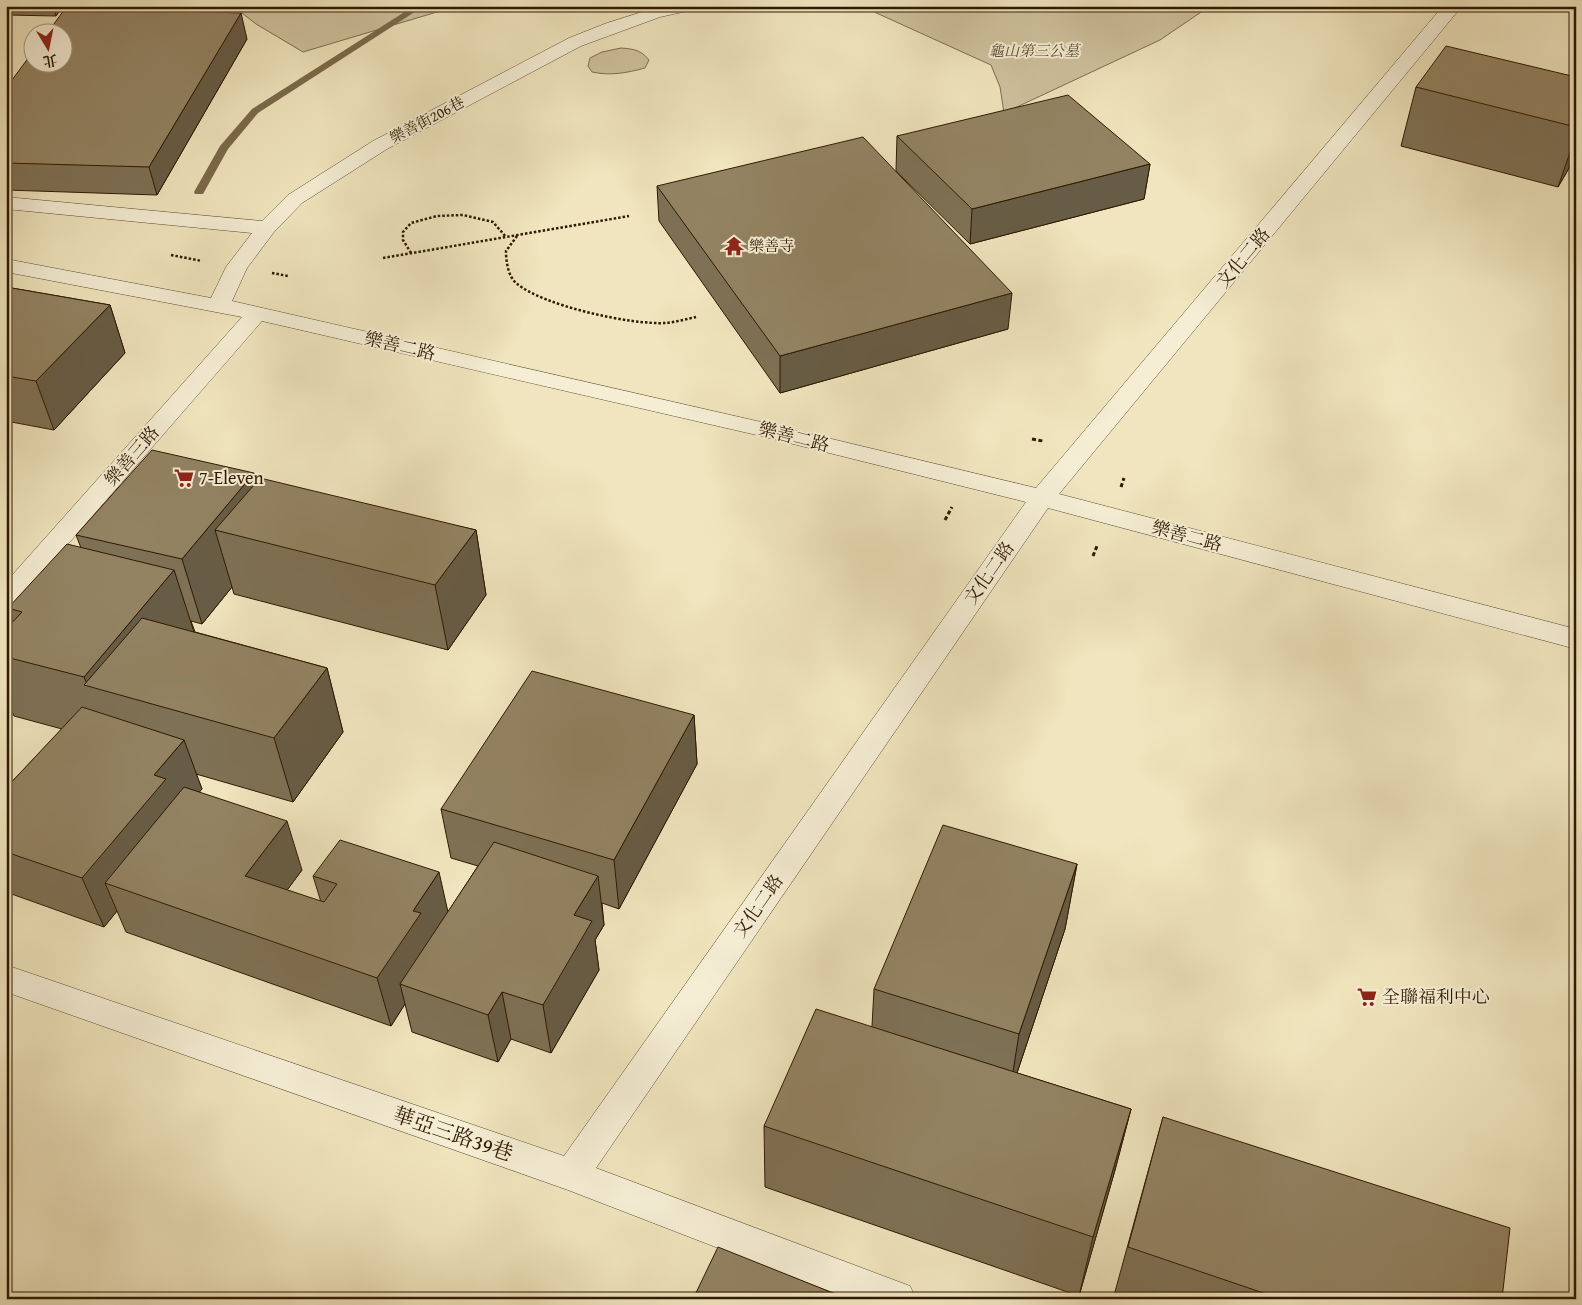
<svg xmlns="http://www.w3.org/2000/svg" width="1582" height="1305" viewBox="0 0 1582 1305" font-family="'Gentium Book Plus','Noto Serif TC',serif">
<rect width="100%" height="100%" fill="#f0e5be"/>
<filter id="stains"><feTurbulence type="fractalNoise" baseFrequency=".004" numOctaves="4"/><feColorMatrix values="0 0 0 0 .2 0 0 0 0 .09 0 0 0 0 .02 0 0 0 .5 -.17"/></filter>
<radialGradient id="worn" r=".72"><stop offset=".6" stop-color="#630" stop-opacity="0"/><stop offset="1" stop-color="#630" stop-opacity=".3"/></radialGradient>
<path fill="#cfc29e" stroke="#7e6e4f" d="M233 6H457L303 52 256 24Z
M861 6H1210L1160 40 1004 113 1000 87 991 65Z
M621 48C634 49 641 50 649 60L645 68C626 73 611 76 592 72L588 66 590 58 602 52Z"/>
<g fill="none" stroke-linecap="round" stroke-linejoin="round">
<path fill="#7b6a4b" fill-rule="evenodd" d="M414 6H424L258 113 228 149 203 194H195L194 192 220 146 252 109Z"/>
<defs>
<path id="minor" d="M661 6H695L692 10 660 17 581 46 387 149 302 203 274 232 247 268 232 301 761 422 1036 488 1443 6H1462L1059 494 1576 629V649L1048 508 596 1168 910 1286 916 1299H850L568 1190 6 992V965L564 1156 1026 502 761 436 262 321 15 605 6 608V582L242 317 6 272V259L211 298 226 267 252 233 6 209V197L262 221 288 195 373 141 569 38 607 23Z"/>
</defs>
<use href="#minor" stroke="#5e4c30" stroke-width="1"/>
<path stroke="#2e1900" stroke-width="2.5" stroke-dasharray="2.5 2" stroke-linecap="butt" d="M517 236 506 251C506 261 508 276 516 283 543 306 631 325 666 323 676 322 686 319 696 317
M411 253 403 240V232L411 223 437 216 463 215 493 222 506 237
M171 255 202 261
M383 258 629 216
M272 273 288 276"/>
<path stroke="#2e1900" stroke-width="3" stroke-dasharray="4 2.5" stroke-linecap="butt" d="M1032 439 1043 441
M1121 487 1124 478
M945 520 952 507
M1093 556 1097 546"/>
<use href="#minor" fill="#f5eed5" fill-rule="evenodd"/>
</g>
<path fill="#7e7155" stroke="#2e1900" d="M6 6H63L56 16 6 15Z
M180 11 247 39 157 195 6 190V88Z
M1576 77V156L1558 187 1401 146 1416 87Z
M897 136 1150 164 1144 199 970 244 896 171Z
M657 186 1008 329 780 393 659 221Z
M6 287 110 305 125 353 54 430 6 421Z
M257 482 476 530 486 595 448 650 234 594 232 587 202 624 191 621 195 632 327 668 343 732 293 802 196 774 202 789 199 792 302 870 287 890 321 902 313 876 448 912 478 866 451 858 441 809 694 715 697 764 619 909 602 903 604 925 595 940 599 970 551 1053 511 1039 498 1062 412 1032 405 1004 391 1026 126 932 117 911 104 927 6 892V788L62 729 14 716 6 699V629L13 621 8 608 81 548 76 535Z
M1077 864 1065 929 1017 1073 1131 1109 1115 1170 1079 1296 765 1187 764 1126 872 1026 874 989Z
M1163 1117 1502 1299H1113Z"/>
<path fill="#675c45" stroke="#2e1900" d="M53 6H63L56 16Z
M160 6H183L164 37 157 10Z
M241 13 247 39 157 195 149 167Z
M1576 135V156L1558 187Z
M1150 164 1144 199 970 244 972 209Z
M1012 293 1008 329 780 393V356Z
M110 305 125 353 54 430 36 381Z
M254 473 271 537 215 530 232 587 202 624 182 559Z
M476 530 486 595 448 650 435 585Z
M174 570 195 635 88 686 84 677Z
M327 668 343 732 293 802 274 738Z
M694 715 697 764 619 909 614 860Z
M184 740 202 789 180 816 105 883 117 911 104 927 82 878 154 775Z
M287 821 302 870 262 924 245 876Z
M1077 864 1065 929 1009 1097 1019 1034Z
M439 872 450 921 400 984 405 1004 391 1026 377 978 413 911Z
M598 876 604 925 595 940 599 970 551 1053 543 1005 574 915Z
M502 992 511 1039 498 1062 488 1015Z
M1131 1109 1115 1170 1079 1296 1093 1237Z"/>
<path fill="#938363" stroke="#2e1900" d="M67 6H160L157 10 241 13 149 167 6 163V88L32 53V62H62V32H48Z
M1446 46 1576 77V127L1416 87Z
M1068 95 1150 164 972 209 897 136Z
M863 137 1012 293 780 356 657 186Z
M6 287 110 305 36 381 6 376Z
M152 450 254 473 182 559 76 535Z
M260 478 476 530 435 585 215 530Z
M67 544 174 570 84 677 6 657V629L22 612 8 608Z
M142 618 327 668 274 738 84 685Z
M532 671 694 715 614 860 441 809Z
M82 707 184 740 154 775 166 779 82 878 6 852V788Z
M184 787 287 821 245 876 324 902 337 884 313 876 340 840 439 872 413 911 421 913 377 978 105 883Z
M943 825 1077 864 1019 1034 874 989Z
M494 842 598 876 574 915 592 921 543 1005 502 992 488 1015 400 984Z
M816 1009 1131 1109 1093 1237 764 1126Z
M1163 1117 1510 1228 1502 1299H1281L1128 1247Z
M718 1247 848 1299H693Z"/>
<defs>
<symbol id="temple-bare" viewBox="-9 -9 18 18"><path d="M0-6L5-2H3V0L6.5 2.5H4V6H1.5V3h-3V6H-4V2.5H-6.5L-3 0V-2H-5Z" fill="#8f2418" stroke="#f5eed5" stroke-width="2.5" paint-order="stroke"/></symbol>
<symbol id="supermarket-bare" viewBox="-9 -9 18 18"><path d="M-6-5.5h2.5l.6 2H6L4.5 2H-2.5L-4.4-4H-6ZM-1.5 3.2a1.3 1.3 0 1 0 .1 0ZM3 3.2a1.3 1.3 0 1 0 .1 0Z" fill="#8f2418" stroke="#f5eed5" stroke-width="2.5" paint-order="stroke"/></symbol>
</defs>
<g fill-rule="evenodd">
<use href="#temple-bare" x="720" y="232" width="28" height="28"/>
<use href="#supermarket-bare" x="170" y="464" width="28" height="28"/>
<use href="#supermarket-bare" x="1353" y="983" width="28" height="28"/>
</g>
<g text-anchor="middle" stroke-width="4" stroke-linejoin="round" paint-order="stroke">
<g font-size="15" font-style="italic" fill="#5e4c2f" stroke="#f5eed5">
<text x="1034" y="56">龜山第三公墓</text>
</g>
<g font-size="15" fill="#2e1900" stroke="#f5eed5">
<text transform="translate(427 120) rotate(-28)" y="5">樂善街206巷</text>
</g>
<g font-size="15" fill="#2e1900" stroke="#f5eed5" text-anchor="start">
<text x="749" y="251">樂善寺</text>
</g>
<g font-size="18" fill="#2e1900" stroke="#f5eed5">
<text transform="translate(1243 258) rotate(-50)" y="6">文化二路</text>
<text transform="translate(400 346) rotate(13)" y="6">樂善二路</text>
<text transform="translate(794 437) rotate(14)" y="6">樂善二路</text>
<text transform="translate(132 456) rotate(-49)" y="6">樂善三路</text>
<text transform="translate(1187 536) rotate(15)" y="6">樂善二路</text>
<text transform="translate(989 573) rotate(-55)" y="6">文化二路</text>
<text transform="translate(758 906) rotate(-55)" y="6">文化二路</text>
</g>
<g font-size="18" fill="#2e1900" stroke="#f5eed5" text-anchor="start">
<text x="199" y="484">7-Eleven</text>
<text x="1382" y="1003">全聯福利中心</text>
</g>
<g font-size="21" fill="#2e1900" stroke="#f5eed5">
<text transform="translate(453 1134) rotate(19)" y="7">華亞三路39巷</text>
</g>
</g>
<rect width="1582" height="1305" fill="none" stroke="#f0e5be" stroke-width="25"/>
<rect x="8" y="8" width="1567" height="1290" fill="none" stroke="#2e1900" stroke-width="2.5"/>
<rect x="12" y="12" width="1557" height="1280" fill="none" stroke="#2e1900"/>
<g transform="translate(48 48) rotate(170)"><circle r="24" fill="#f5eed5" stroke="#a59980"/>
<path d="M0-4L9 19L0 12L-9 19Z" fill="#8f2418"/>
<text y="-8" font-size="14" font-weight="bold" text-anchor="middle" fill="#2e1900">北</text>
</g>
<rect width="100%" height="100%" filter="url(#stains)"/>
<rect width="100%" height="100%" fill="url(#worn)"/>
</svg>
